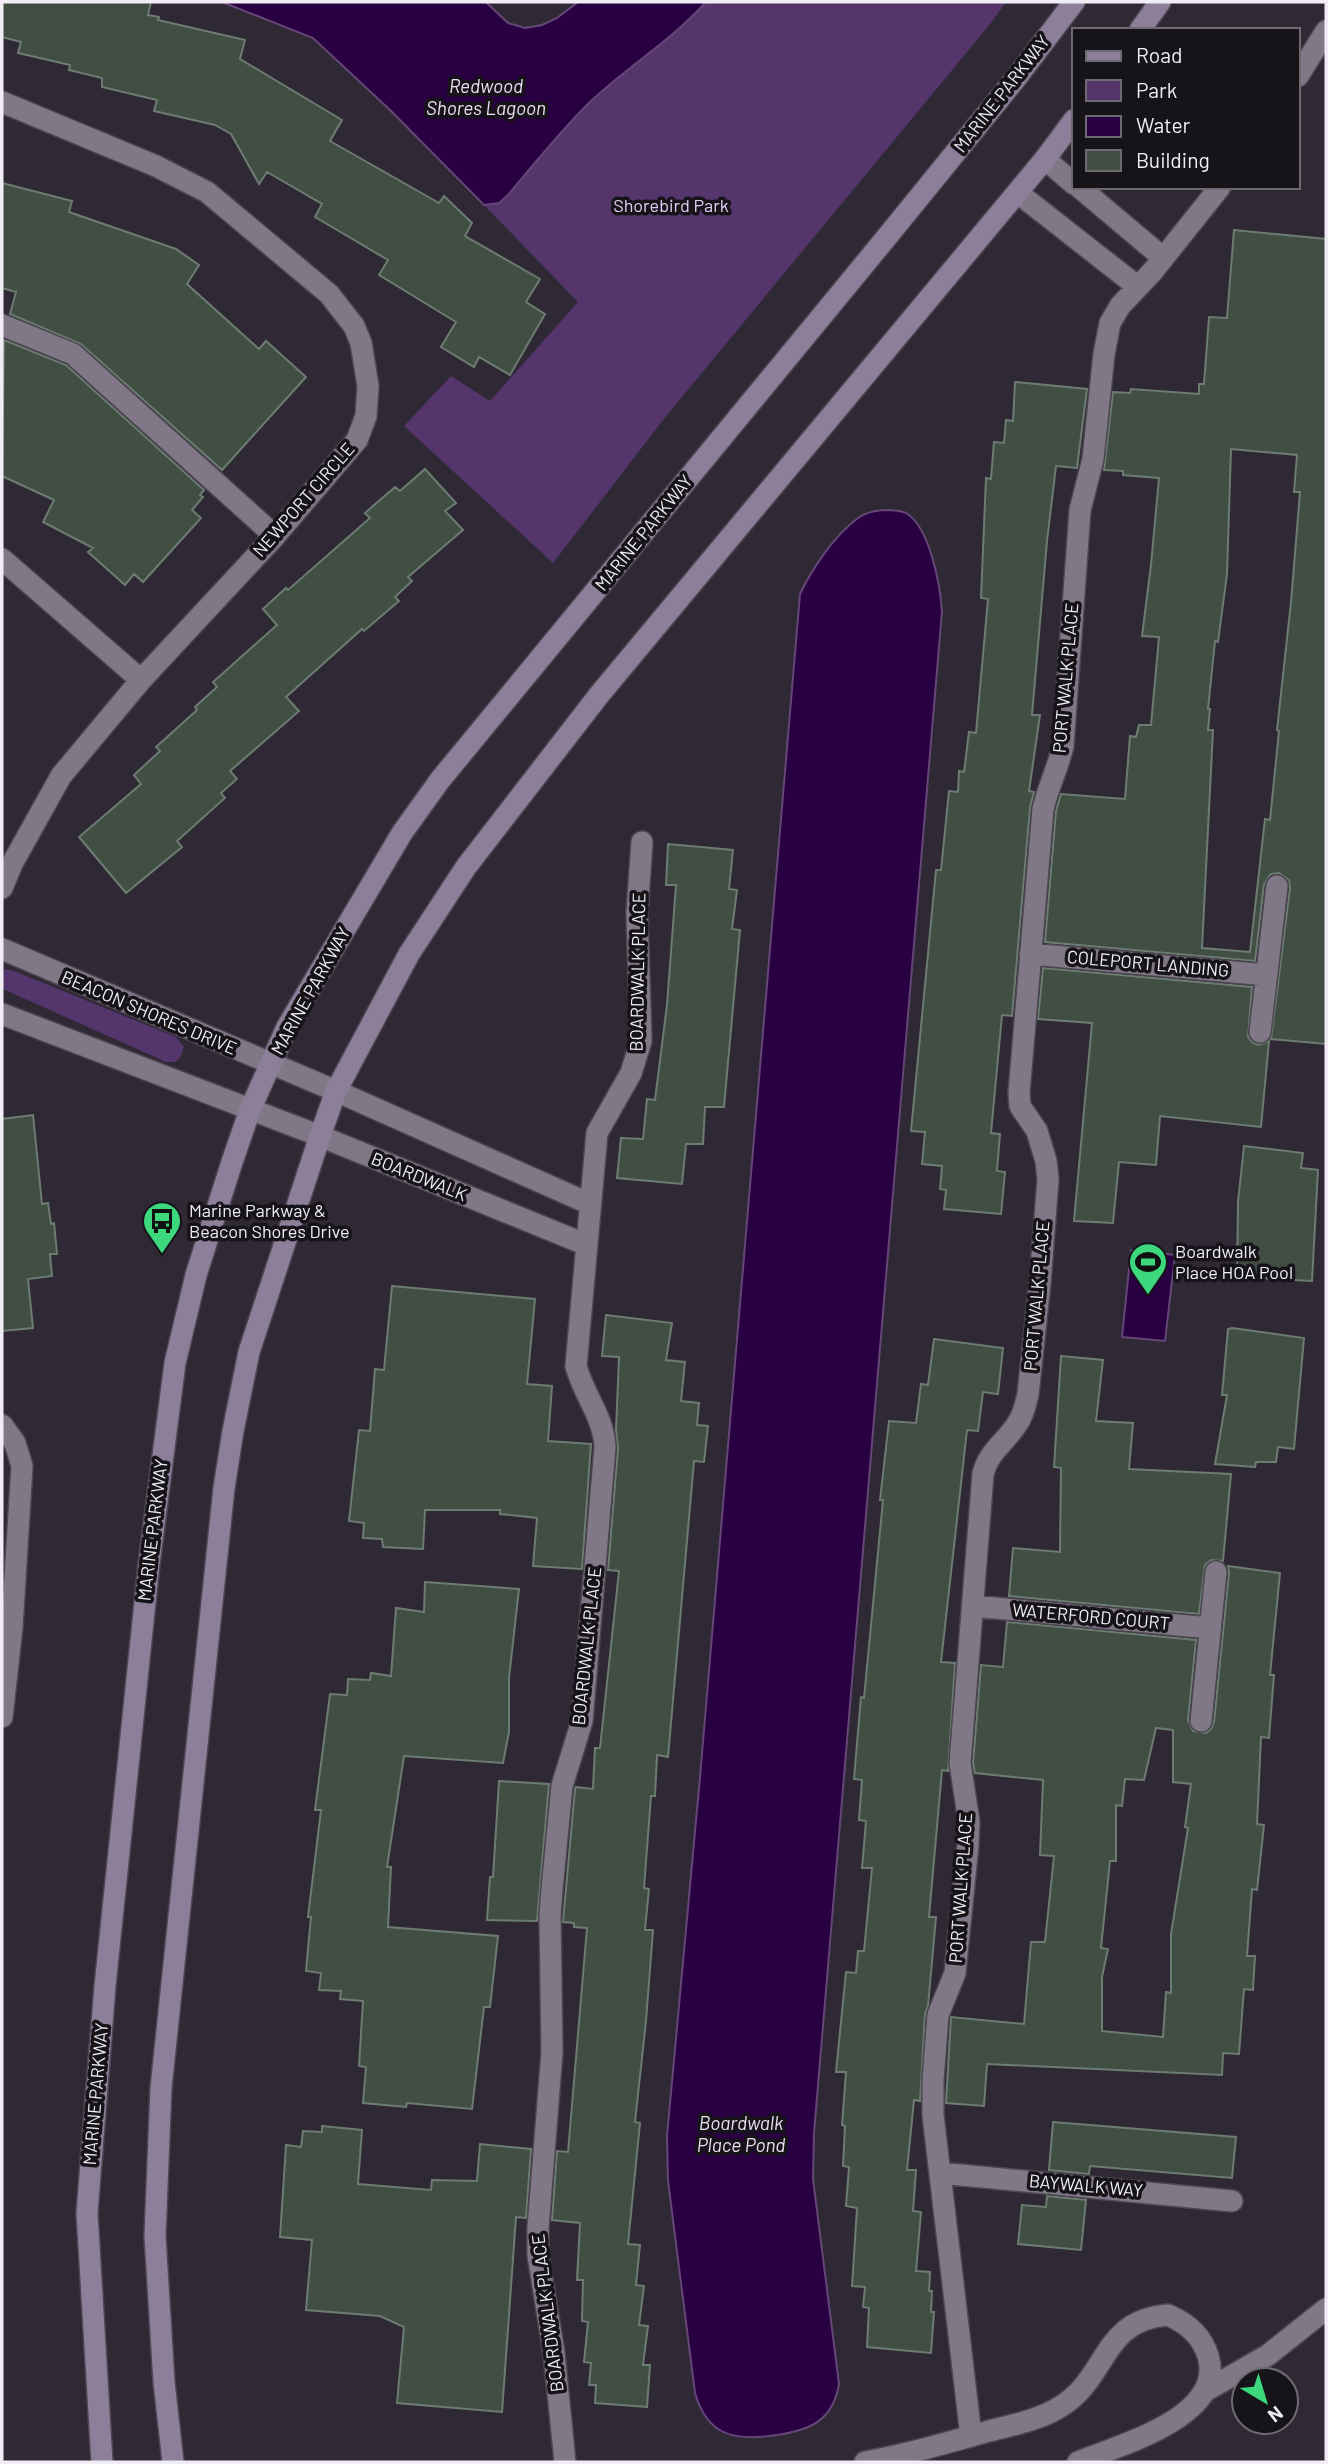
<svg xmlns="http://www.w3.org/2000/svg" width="1328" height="2464" viewBox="0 0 1328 2464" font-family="Barlow,sans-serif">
<rect width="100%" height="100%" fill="#2f2935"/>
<path fill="#54356c" d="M706 2H1006L991 23 667 415 553 563 404 426 451 376 490 401 578 302 484 205 499 203 508 195C535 163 561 130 591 101 628 66 672 40 706 2Z
M5 969 14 971 176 1037 184 1047 180 1058 175 1062H166L3 989 2 972Z"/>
<path fill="#290041" stroke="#654777" stroke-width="2" d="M222 2H486L508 23 525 28 542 25 557 18 578 2H706C672 40 628 66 591 101 561 130 535 163 508 195L499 203 484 205 390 110 313 38Z
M884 510C891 510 900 510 906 513 930 527 940 585 942 611L814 2133 813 2179 839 2384C833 2420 811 2430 777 2435 737 2441 708 2438 695 2393L668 2181 667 2136 700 1777 800 594C813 567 834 536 858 518 866 512 875 511 884 510Z
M1131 1250 1175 1255 1165 1341 1122 1337Z"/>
<path fill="#404e44" stroke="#6d7c71" stroke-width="2" fill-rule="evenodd" d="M2 2H151L148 15 159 17 158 20 245 40 240 59 342 120 330 141 439 203 444 196 472 223 465 236 540 279 526 302 545 314 510 375 479 357 474 367 441 347 456 322 379 275 388 260 315 217 322 204 267 172 259 184 231 134 215 125 154 111 157 100 102 87V78L69 70 70 65 18 53 21 42 2 37Z
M2 183 72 201 69 212 176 249 199 265 187 284 259 349 266 341 306 377 222 470 81 344 10 314 16 292 2 288Z
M1234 230 1326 239V1044L1271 1039 1290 888 1289 880 1279 873 1271 874 1264 884 1255 961 1045 942 1056 811 1061 794 1125 799 1130 736 1136 737 1139 725H1151L1159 637 1142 636 1151 565 1159 478 1123 475V471L1104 470 1113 392 1130 393 1131 389 1199 394V384H1204L1209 317 1227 318ZM1231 449 1297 455 1294 492H1300L1291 602 1277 730 1279 731 1270 820 1265 819 1250 952 1202 948 1213 730H1208L1210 709H1208L1215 641 1218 642 1227 574Z
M4 340 66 365 204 490 200 495 203 497 192 510 201 518 143 582 134 574 125 585 88 552 93 548 43 522 54 500 2 476Z
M1015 382 1087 389 1077 468 1056 466 1047 541 1032 715H1040L1029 791 1034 792 1030 808 1012 1016 1002 1015 991 1133 1000 1134 997 1171 1005 1172 1001 1214 944 1209 946 1190 940 1189 942 1166 922 1164 925 1132 911 1131 936 870H941L949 791 958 792 959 771 964 772 969 732 976 733 988 599 981 598 986 478 991 479 994 442 1004 443 1006 420 1013 421Z
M425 469 456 503 445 511 463 530 408 577 412 581 395 597 399 601 364 631 362 629 286 697 299 711 230 771 237 779 221 793 225 798 177 841 182 847 126 893 79 837 141 784 134 775 160 751 156 747 197 710 195 707 217 687 213 682 277 625 263 609 286 588 288 590 370 518 365 513 395 487 400 491Z
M668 844 733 850 729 889 737 890 732 929 740 930 724 1107H705L703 1144H686L682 1184 617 1178 621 1138 643 1139 647 1099 655 1100 667 1005 676 885H666Z
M1043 968 1252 987 1248 1037 1252 1042 1258 1045 1269 1041 1261 1127 1160 1116 1156 1165 1119 1162 1113 1223 1074 1221 1092 1023 1038 1019Z
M33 1115 42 1204 48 1203 51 1224 54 1223 57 1254H50L52 1276 28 1279 33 1328 2 1331V1119Z
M1244 1146 1303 1153 1301 1168 1318 1170 1312 1281 1237 1277 1238 1202Z
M392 1286 535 1299 527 1384 552 1386 548 1441 591 1444 582 1569 533 1566 537 1518 500 1514V1510H425L423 1549 383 1547 382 1539 363 1538 364 1523 349 1521 359 1430 370 1431 375 1369 384 1370Z
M606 1315 672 1323 666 1360 685 1362 681 1401 699 1403 697 1425 708 1426 704 1462 694 1461 668 1757 657 1755 655 1796H651L644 1888 649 1889 645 1930H653L646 2021 635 2122 640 2123 628 2244 640 2245 636 2285 644 2286 639 2325 648 2326 643 2365H650L647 2407 595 2403 596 2385H589L591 2363 584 2362 588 2322 582 2321 583 2280H577L580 2223 552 2220 557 2151 568 2152 587 1928 574 1927V1923L563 1922 575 1789 576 1787 593 1789 595 1748H600L619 1571 608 1570 618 1448 616 1430 619 1357 602 1356Z
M1232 1328 1304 1338 1294 1449 1278 1447 1276 1462H1256L1255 1467 1215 1464 1227 1395H1222L1228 1329Z
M934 1339 1003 1348 998 1394 983 1392 978 1431 967 1430 941 1662 955 1663 948 1771 942 1770 929 1917H936L928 2006 925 2014 920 2101 914 2100 907 2170H916L913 2211 921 2212 916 2271 930 2272 929 2291H932L931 2312H934L931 2353 867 2347 869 2308 863 2307 865 2287 852 2286 857 2208 846 2206 849 2167 843 2166 845 2126 842 2125 846 2072H836L846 1972 856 1973 858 1951H864L872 1868H862L866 1821 859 1820 862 1780 854 1779 861 1697 864 1698 883 1500H880L889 1421 916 1423 921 1384 928 1385Z
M1061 1356 1103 1360 1096 1421 1133 1423 1129 1469 1231 1474 1223 1561 1211 1560 1205 1565 1199 1614 1009 1596 1013 1548 1060 1552 1061 1468 1054 1467Z
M1228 1566 1280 1573 1270 1675H1274L1269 1738 1261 1737 1257 1824 1264 1825 1257 1890 1252 1889 1247 1956H1255L1253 1990 1244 1989 1239 2054 1223 2053 1222 2075 987 2064 984 2106 946 2103 951 2017 1024 2024 1031 1942H1045L1054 1856 1040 1855 1043 1780 975 1773 973 1763 981 1665 1003 1667 1007 1622 1196 1640 1188 1720 1193 1731 1206 1733 1211 1729 1214 1722 1229 1573ZM1156 1728 1173 1730V1782L1191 1784 1185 1827 1188 1828 1171 1934V1993L1166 1992 1163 2037 1102 2031V1977L1108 1949 1101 1948 1110 1861H1116V1805L1122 1806 1125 1779 1144 1780Z
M425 1582 519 1589 509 1678V1732L503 1763 404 1756 387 1867H391L388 1927 498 1936 490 2007H484L472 2109 407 2103 406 2107 363 2103 366 2067 359 2066 363 2001 340 1999 341 1991 319 1990 321 1973 306 1971 311 1917H308L321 1810H315L330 1694 347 1695 348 1679 370 1680 371 1673 391 1676 396 1608 424 1612Z
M499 1781 549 1784 537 1921 487 1920 490 1877H493Z
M1053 2122 1236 2137 1232 2178 1090 2166 1089 2174 1049 2170Z
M322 2126 362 2130 358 2184 431 2190 432 2180 477 2181 480 2144 531 2149 526 2218 516 2217 502 2412 397 2403 404 2327 380 2316 306 2310 312 2240 280 2237 286 2145 301 2147 303 2131 322 2132Z
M1047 2196 1086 2200 1081 2250 1018 2244 1022 2205 1046 2207Z"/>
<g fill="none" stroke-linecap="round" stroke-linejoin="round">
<defs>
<path id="service" d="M2 325 73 354 275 536"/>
<path id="minor" d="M1298 76 1326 31
M2 102 156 166 207 192 329 294 354 326 361 343 368 386 366 416 357 440 275 536 141 680 61 776 12 864 2 888
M1045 159 1074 184
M1079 187 1162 257
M1018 193 1138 287
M2 559 141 680
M2 949 336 1091 590 1204
M1030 954 1267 975
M2 1014 320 1136 587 1245
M1260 1032 1277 886
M2 1425 15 1443 22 1466 12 1627 2 1717
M973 1606 1210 1628
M1201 1721 1216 1572
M940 2173 1232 2201
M971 2436 933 2115V2080L938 2015 955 1973 968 1845 969 1822 960 1763 983 1474C988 1453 1003 1444 1015 1427 1023 1417 1025 1406 1028 1394L1040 1283 1048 1179 1046 1161 1037 1131 1020 1106 1019 1093 1043 809C1048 787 1058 768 1063 746L1080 510 1093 459 1104 354 1110 323 1120 306 1153 271 1220 187
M565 2462 554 2353 538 2255V2228L552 2052 550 1916 552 1889 562 1786 582 1721 605 1447C604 1417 583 1394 576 1366L597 1133 631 1073 641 1041 637 913 642 842"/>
<path id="tertiary" d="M1207 2390 1268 2355 1326 2309
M865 2462C907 2455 949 2442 989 2431 1013 2425 1039 2420 1060 2407 1109 2377 1101 2320 1168 2315 1187 2323 1202 2336 1208 2356 1227 2416 1120 2445 1078 2462"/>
<path id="secondary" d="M1140 30 1160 2
M102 2462 87 2213 105 1986 149 1564 175 1363 196 1275 232 1162 250 1110 287 1027 402 833 440 780 886 238 1017 77 1074 2
M173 2462 164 2382 155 2236 161 2088 224 1488 233 1431 249 1352 320 1136 336 1091 409 954 466 867 599 695 1045 159 1074 120"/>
</defs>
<use href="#service" stroke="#4b4651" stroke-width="24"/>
<use href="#minor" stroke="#4b4651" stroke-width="24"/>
<use href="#tertiary" stroke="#4b4651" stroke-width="24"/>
<use href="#secondary" stroke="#4b4651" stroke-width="24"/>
<use href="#service" stroke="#807887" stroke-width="21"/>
<use href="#minor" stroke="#807887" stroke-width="21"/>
<use href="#tertiary" stroke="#807887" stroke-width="21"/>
<use href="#secondary" stroke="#8d7e9a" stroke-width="21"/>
</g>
<defs>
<symbol id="bus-pin" viewBox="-11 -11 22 30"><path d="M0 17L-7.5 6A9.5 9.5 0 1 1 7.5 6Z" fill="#3dd77e" stroke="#161319"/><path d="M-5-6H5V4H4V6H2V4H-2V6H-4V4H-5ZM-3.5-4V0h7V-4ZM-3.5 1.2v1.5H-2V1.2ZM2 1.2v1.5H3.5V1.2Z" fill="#111"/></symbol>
<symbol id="stadium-pin" viewBox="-11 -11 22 30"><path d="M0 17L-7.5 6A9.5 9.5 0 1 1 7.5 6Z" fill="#3dd77e" stroke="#161319"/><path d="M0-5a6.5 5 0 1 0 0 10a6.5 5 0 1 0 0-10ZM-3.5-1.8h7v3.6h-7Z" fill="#111"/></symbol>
</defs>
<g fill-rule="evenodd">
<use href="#bus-pin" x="140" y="1199" width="44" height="60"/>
<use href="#stadium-pin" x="1126" y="1240" width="44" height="60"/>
</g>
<g text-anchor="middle" stroke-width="7" stroke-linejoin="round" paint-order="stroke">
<g font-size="18" fill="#f1edf5" stroke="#161319">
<text transform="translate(1002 94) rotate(-52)" y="6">MARINE PARKWAY</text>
<text transform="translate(304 500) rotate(-49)" y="6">NEWPORT CIRCLE</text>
<text transform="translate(644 533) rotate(-51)" y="6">MARINE PARKWAY</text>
<text transform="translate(1066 678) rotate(-85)" y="6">PORT WALK PLACE</text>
<text transform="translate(1148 964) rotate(5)" y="6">COLEPORT LANDING</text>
<text transform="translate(638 972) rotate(-89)" y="6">BOARDWALK PLACE</text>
<text transform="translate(311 991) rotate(-61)" y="6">MARINE PARKWAY</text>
<text transform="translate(149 1013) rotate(23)" y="6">BEACON SHORES DRIVE</text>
<text transform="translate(419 1177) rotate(22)" y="6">BOARDWALK</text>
<text transform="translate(1037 1296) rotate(-85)" y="6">PORT WALK PLACE</text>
<text transform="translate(153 1530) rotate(-83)" y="6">MARINE PARKWAY</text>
<text transform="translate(1091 1617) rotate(5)" y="6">WATERFORD COURT</text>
<text transform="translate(587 1646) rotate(-84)" y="6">BOARDWALK PLACE</text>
<text transform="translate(961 1888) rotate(-86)" y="6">PORT WALK PLACE</text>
<text transform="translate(96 2094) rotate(-85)" y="6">MARINE PARKWAY</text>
<text transform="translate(1086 2186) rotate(5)" y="6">BAYWALK WAY</text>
<text transform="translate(548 2313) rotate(-97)" y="6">BOARDWALK PLACE</text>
</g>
<g font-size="18" fill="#e0ccf4" stroke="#161319">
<text x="671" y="212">Shorebird Park</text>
</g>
<g font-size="18" fill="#f1edf5" stroke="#161319" text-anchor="start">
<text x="189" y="1217">Marine Parkway &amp;<tspan x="189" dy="21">Beacon Shores Drive</tspan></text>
<text x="1175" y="1258">Boardwalk<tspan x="1175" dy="21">Place HOA Pool</tspan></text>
</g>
<g font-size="19" font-style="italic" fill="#eae0f4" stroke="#161319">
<text x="486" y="93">Redwood<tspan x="486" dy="22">Shores Lagoon</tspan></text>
<text x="741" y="2130">Boardwalk<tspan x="741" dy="22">Place Pond</tspan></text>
</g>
</g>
<rect width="1328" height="2464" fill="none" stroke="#f1edf5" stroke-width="7"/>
<rect x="1072" y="28" width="228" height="161" fill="#161319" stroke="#6e6a71" stroke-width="2"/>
<rect x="1086" y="51" width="35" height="10" fill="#8d7e9a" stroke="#6e6a71" stroke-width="2"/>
<text x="1136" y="63" font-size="21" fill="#f1edf5">Road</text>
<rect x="1086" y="80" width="35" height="21" fill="#54356c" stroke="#6e6a71" stroke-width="2"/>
<text x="1136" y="98" font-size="21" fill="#f1edf5">Park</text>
<rect x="1086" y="116" width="35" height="21" fill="#290041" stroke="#6e6a71" stroke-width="2"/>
<text x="1136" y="133" font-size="21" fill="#f1edf5">Water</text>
<rect x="1086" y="150" width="35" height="21" fill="#404e44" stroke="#6e6a71" stroke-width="2"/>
<text x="1136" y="168" font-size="21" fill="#f1edf5">Building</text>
<g transform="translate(1265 2401) rotate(142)"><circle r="33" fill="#161319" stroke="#6e6a71" stroke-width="2"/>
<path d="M0-5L12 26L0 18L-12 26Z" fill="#3dd77e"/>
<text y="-10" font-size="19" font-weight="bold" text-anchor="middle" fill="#f1edf5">N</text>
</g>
</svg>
